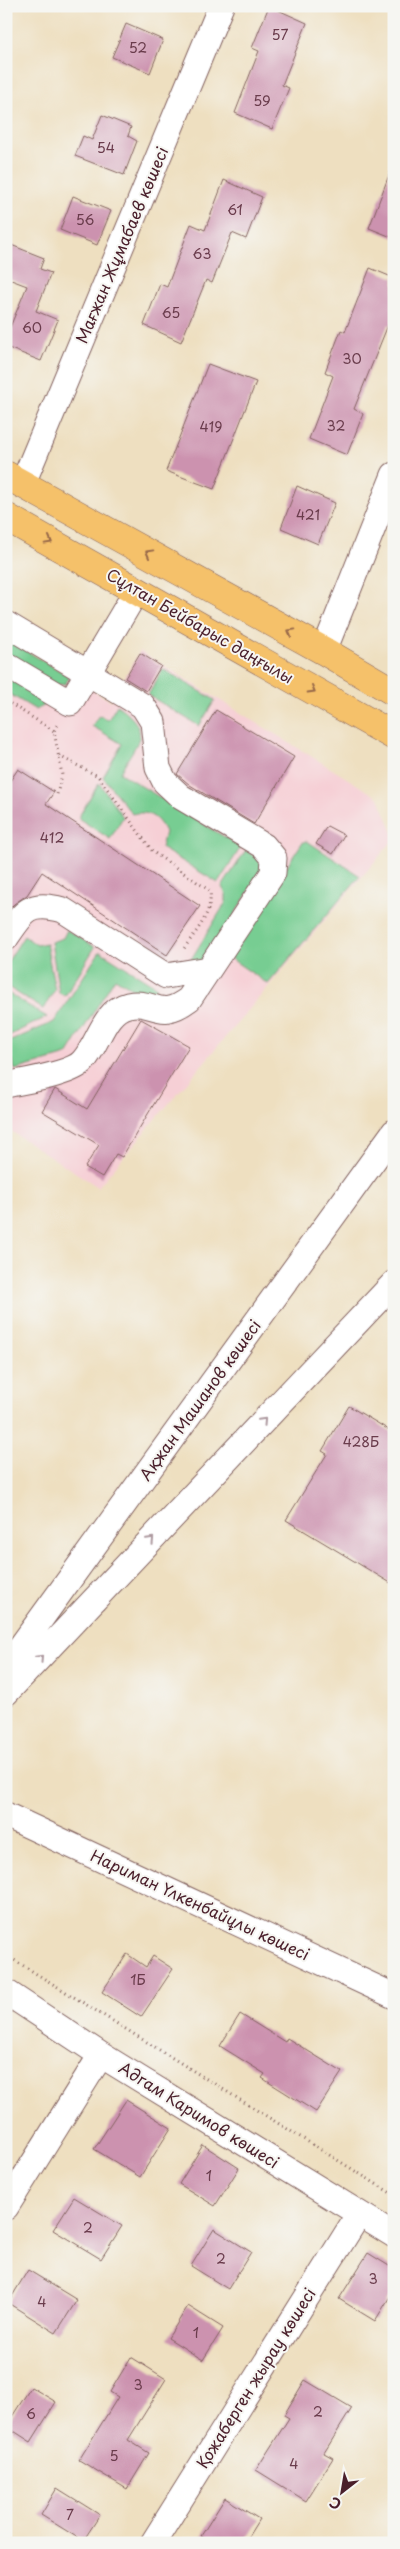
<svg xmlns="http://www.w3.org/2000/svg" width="400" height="2549" viewBox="0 0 400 2549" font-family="'Playpen Sans',sans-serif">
<rect width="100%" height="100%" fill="#f6f6f2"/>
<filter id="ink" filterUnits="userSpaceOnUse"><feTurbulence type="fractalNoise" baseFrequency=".02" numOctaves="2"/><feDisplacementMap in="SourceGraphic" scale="10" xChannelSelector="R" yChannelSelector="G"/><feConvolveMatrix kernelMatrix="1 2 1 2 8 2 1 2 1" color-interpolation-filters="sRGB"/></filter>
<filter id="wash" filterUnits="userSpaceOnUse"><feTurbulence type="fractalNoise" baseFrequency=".0096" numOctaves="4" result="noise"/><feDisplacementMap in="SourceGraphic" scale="20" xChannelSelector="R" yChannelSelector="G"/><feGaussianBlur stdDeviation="1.12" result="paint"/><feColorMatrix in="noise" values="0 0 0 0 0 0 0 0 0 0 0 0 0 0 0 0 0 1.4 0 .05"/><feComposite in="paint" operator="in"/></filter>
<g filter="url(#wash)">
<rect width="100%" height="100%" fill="#eedfc0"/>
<path fill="#f6cfd5" d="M6 639 111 701 140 651 379 798 394 835V839L98 1187 6 1128Z"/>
<path fill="#77cd92" stroke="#60765e" d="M6 639 70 677 65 684 57 685 6 654Z
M163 669 215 700 199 726 148 695Z
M6 672 45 695V705L36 710 6 692Z
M117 705C155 734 137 739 120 773L241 847 218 883 161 848 165 832C158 817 148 810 132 814L103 777 122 744 92 726 99 715 108 720Z
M99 783 123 817 110 839 78 818Z
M307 841 360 876 268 984 227 956 302 843Z
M246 850 265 865 206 961 187 966 226 902V894L222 887Z
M67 930 95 947 65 996 59 993 51 942 63 938Z
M24 936 37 945 46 943 55 990 43 1009 6 986V964Z
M100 951 157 987 150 999 115 978 67 1055 15 1070 6 1043 54 1022Z
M6 992 47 1017 6 1037Z"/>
<g id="blocks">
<path fill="#cc92af" d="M269 6 307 23 282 85 289 88 272 129 235 113 259 51 252 48Z
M126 24 163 40 150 73 112 57Z
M102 115 131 127 128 136 137 141 124 175 75 156 83 136 92 140Z
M392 167 394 168V238L369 228Z
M224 180 262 197 246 239 232 233 212 283 206 280 181 342 144 325 160 284 167 287 191 224 205 230Z
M73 196 111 211 97 245 60 230Z
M6 243 44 258 40 269 51 273 36 311 58 320 41 361 6 347V337L27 286 6 278Z
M370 268 394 278V327L388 325 354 409 363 414 347 455 309 439 333 376 325 372 341 330 345 332Z
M208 364 256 382 214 489 166 471Z
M297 486 335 503 318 544 281 528Z
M140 653 161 666 146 691 125 678Z
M216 710 294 757 254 824 190 785 177 774Z
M18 769 54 792 46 804 200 906 167 955 42 872 27 895 14 904 6 912V787Z
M327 826 344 835 333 854 316 844Z
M141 1019 189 1046 122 1157 116 1154 102 1177 85 1167 99 1145 42 1111 55 1089 87 1109Z
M349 1406 394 1433V1585L286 1520 327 1454 322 1451Z
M127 1954 146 1967 153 1956 173 1969 141 2017 102 1992Z
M240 2014 285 2042 287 2038 342 2072 316 2112 262 2078 265 2074 220 2046Z
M126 2100 171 2128 140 2177 94 2149Z
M203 2145 239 2168 215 2206 179 2184Z
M74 2197 122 2226 101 2259 53 2230Z
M214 2229 251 2252 228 2289 191 2266Z
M368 2253 394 2269V2290L375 2321 339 2299Z
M28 2270 77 2300 56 2333 8 2303Z
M188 2306 223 2328 203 2360 168 2338Z
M131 2357 166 2379 128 2440 149 2453 127 2489 79 2460 118 2397 110 2392Z
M305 2380 352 2408 324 2453 333 2458 306 2501 256 2470 289 2418 284 2415Z
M31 2387 56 2402 31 2442 6 2426Z
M57 2488 100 2515 83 2541 41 2515Z
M225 2498 259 2519 244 2543H212L201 2536Z"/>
</g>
</g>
<g filter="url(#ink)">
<use href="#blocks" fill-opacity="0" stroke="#83625f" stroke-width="1"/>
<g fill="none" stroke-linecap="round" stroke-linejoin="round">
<defs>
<path id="minor" d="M23 483 221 6
M6 624 143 706 153 722 158 768 165 782 181 797 264 846 274 858 273 873 189 999C158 1022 155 999 128 1005 103 1011 99 1044 83 1061 72 1074 24 1081 6 1085
M324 651 394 475
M6 665 70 703 137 590
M6 938C24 911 29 901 63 910L166 976 209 969
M6 1667 394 1132
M6 1693 394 1283
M6 1815 394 1996
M6 1992 101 2055 394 2235
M6 2207 101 2055
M153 2543 359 2214"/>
<path id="major" d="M6 475 324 651 394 692
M6 517 394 736"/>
</defs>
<use href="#minor" stroke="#83625f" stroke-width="27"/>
<use href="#major" stroke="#83625f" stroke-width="29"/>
<path stroke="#83625f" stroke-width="3" stroke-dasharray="1 4" stroke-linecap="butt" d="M6 701 54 731
M59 756 98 776 153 852 210 891C213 914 195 932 183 950
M57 794 62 775 54 731 58 723
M6 1955 394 2195"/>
<use href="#minor" stroke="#fff" stroke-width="25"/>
<use href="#major" stroke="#f5c16b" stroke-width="28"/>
</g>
<defs><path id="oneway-chevron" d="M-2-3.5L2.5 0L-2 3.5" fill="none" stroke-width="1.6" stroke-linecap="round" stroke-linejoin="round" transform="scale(1.25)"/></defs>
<g stroke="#976848">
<use href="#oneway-chevron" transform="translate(49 541) rotate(29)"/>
<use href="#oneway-chevron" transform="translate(149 553) rotate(-151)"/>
<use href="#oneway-chevron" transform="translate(291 632) rotate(-151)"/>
<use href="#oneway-chevron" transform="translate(312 690) rotate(30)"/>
</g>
<g stroke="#ae9aa0">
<use href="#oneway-chevron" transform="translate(263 1421) rotate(-47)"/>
<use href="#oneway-chevron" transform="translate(151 1540) rotate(-47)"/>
<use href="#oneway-chevron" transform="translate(40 1658) rotate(-47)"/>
</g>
</g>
<g text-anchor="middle" stroke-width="4" stroke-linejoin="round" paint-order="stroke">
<g font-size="14" fill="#6a3c4c">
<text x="280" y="40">57</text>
<text x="138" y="53">52</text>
<text x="262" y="106">59</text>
<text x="106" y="153">54</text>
<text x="235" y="215">61</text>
<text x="85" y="225">56</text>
<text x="202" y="259">63</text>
<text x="171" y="318">65</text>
<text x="32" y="333">60</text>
<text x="352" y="364">30</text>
<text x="336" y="431">32</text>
<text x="211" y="432">419</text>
<text x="308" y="520">421</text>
<text x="52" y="843">412</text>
<text x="361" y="1447">428Б</text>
<text x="138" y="1985">1Б</text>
<text x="209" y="2181">1</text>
<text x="88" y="2233">2</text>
<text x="221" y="2264">2</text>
<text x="373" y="2284">3</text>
<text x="42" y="2307">4</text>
<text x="196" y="2338">1</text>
<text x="138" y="2390">3</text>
<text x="318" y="2417">2</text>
<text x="31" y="2419">6</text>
<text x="114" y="2461">5</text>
<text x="294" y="2469">4</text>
<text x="70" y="2520">7</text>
</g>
<g font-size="16" fill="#4a1f2b" stroke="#f6f6f2">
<text transform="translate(122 245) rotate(-67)" y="6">Мағжан Жұмабаев көшесі</text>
<text transform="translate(200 626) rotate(30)" y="6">Сұлтан Бейбарыс даңғылы</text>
<text transform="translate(200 1400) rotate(-54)" y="6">Ақжан Машанов көшесі</text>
<text transform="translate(200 1905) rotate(25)" y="6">Нариман Үлкенбайұлы көшесі</text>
<text transform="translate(199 2115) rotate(32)" y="6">Адгам Каримов көшесі</text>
<text transform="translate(256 2378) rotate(-58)" y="6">Қожаберген жырау көшесі</text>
</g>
</g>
<rect width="400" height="2549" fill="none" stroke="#f6f6f2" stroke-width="25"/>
<g transform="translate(342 2492) rotate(211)" stroke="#f6f6f2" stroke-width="4" paint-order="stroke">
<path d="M0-4L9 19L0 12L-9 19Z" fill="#4a1f2b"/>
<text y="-8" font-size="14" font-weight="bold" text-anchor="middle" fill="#4a1f2b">С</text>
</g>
</svg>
